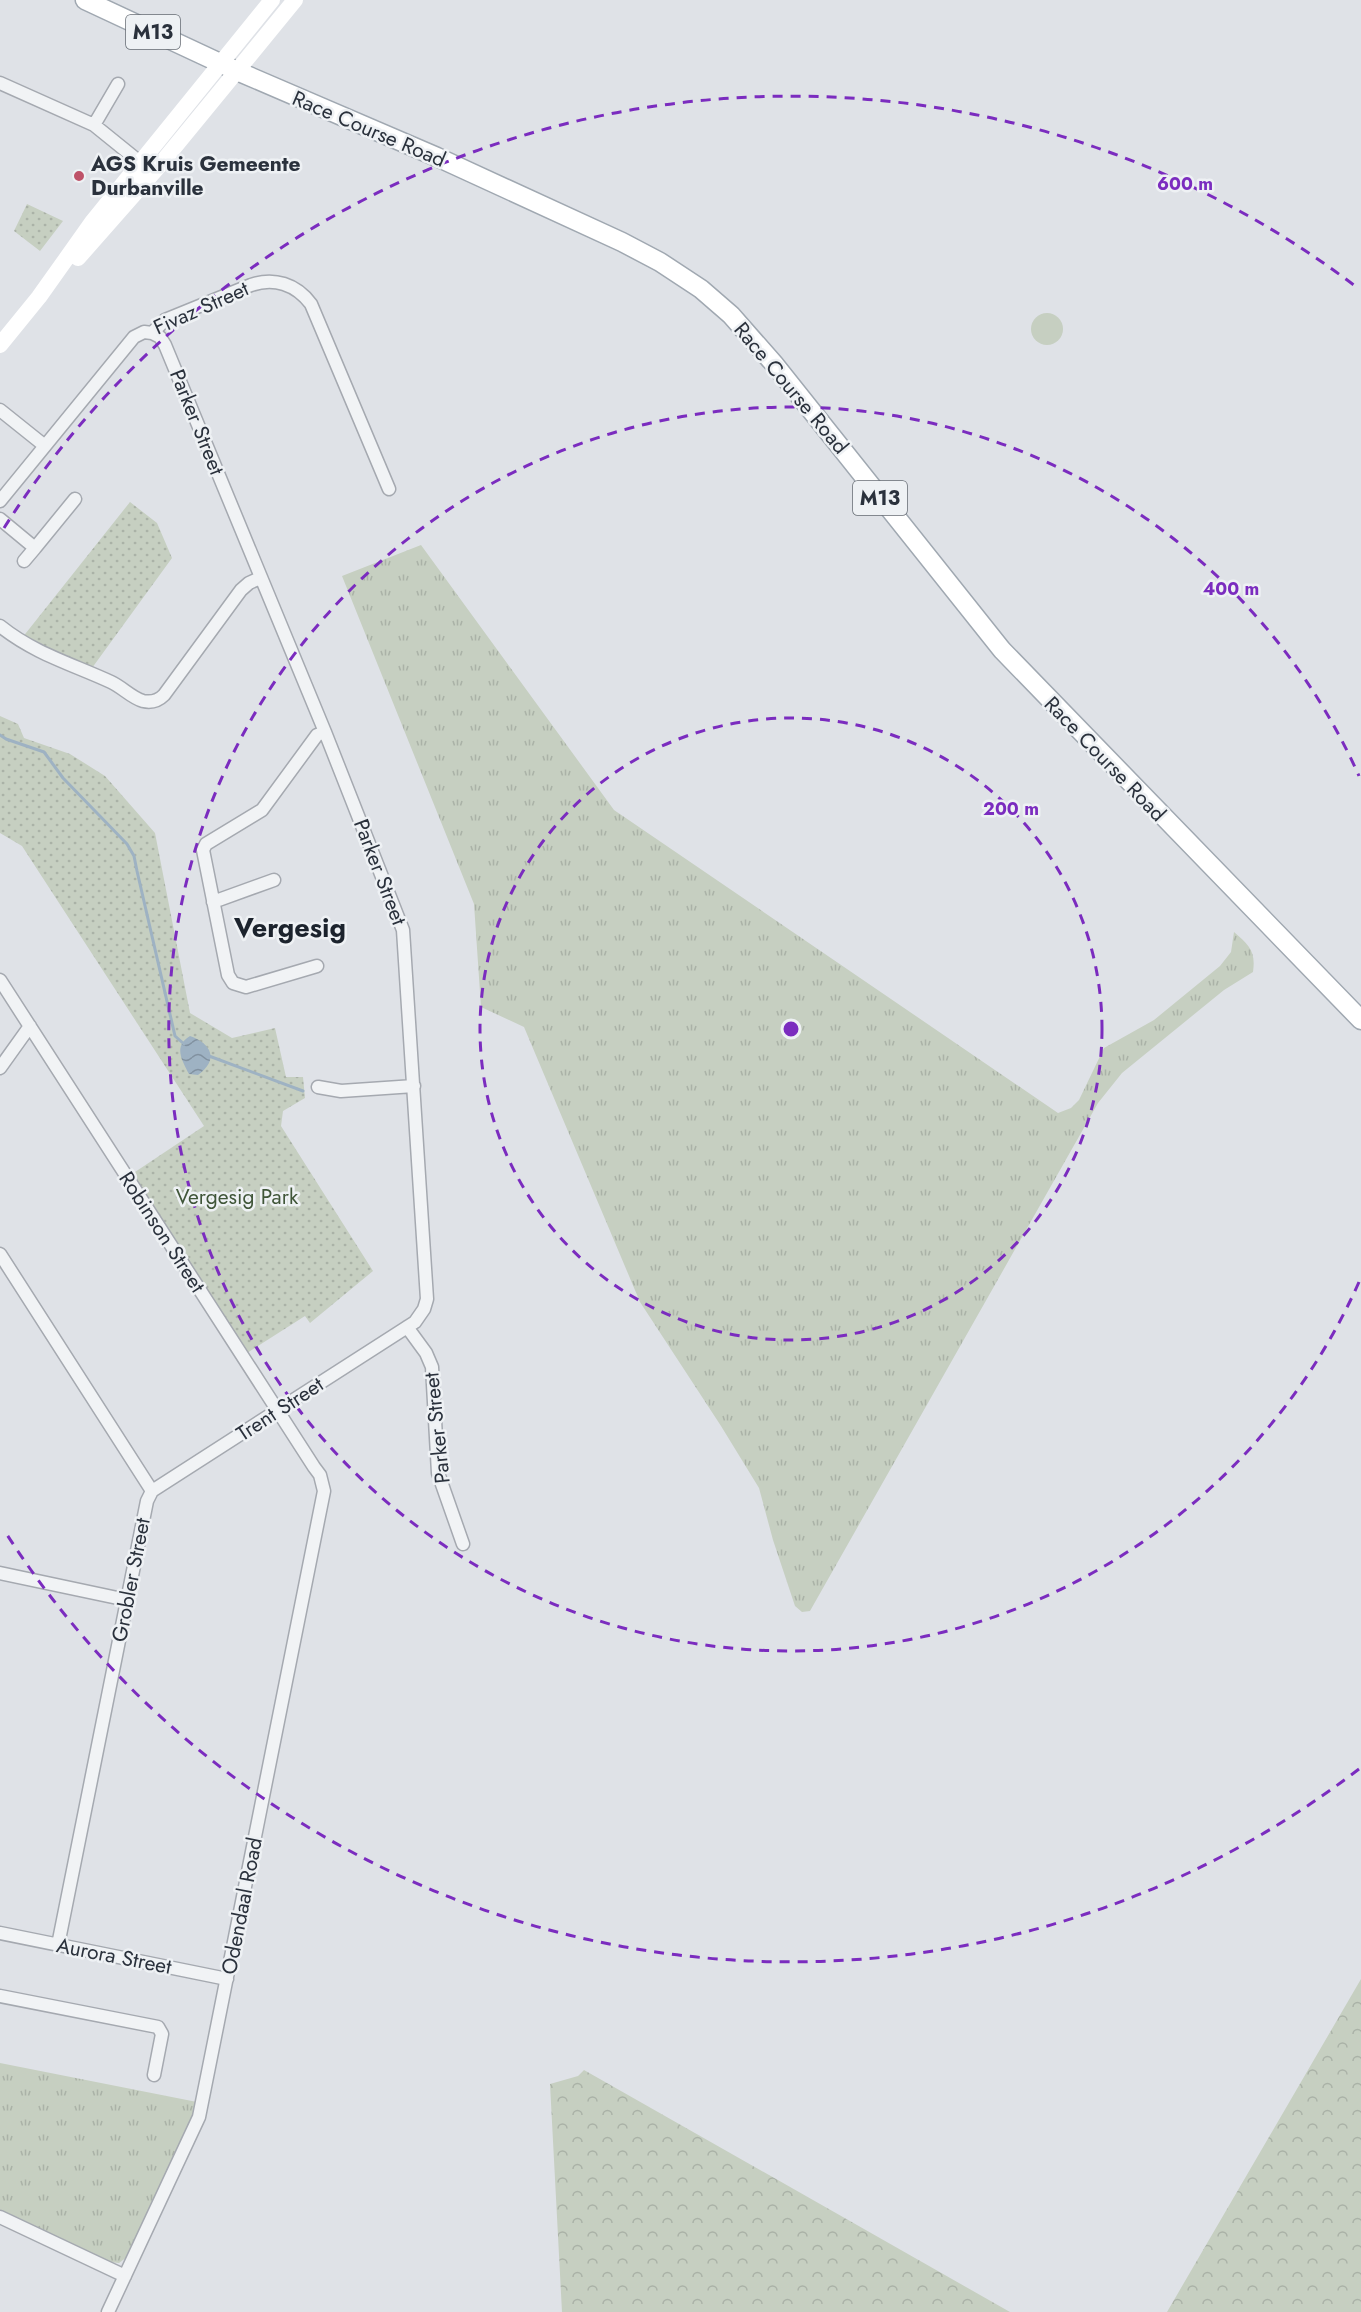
<svg xmlns="http://www.w3.org/2000/svg" width="1361" height="2312" viewBox="0 0 1361 2312" font-family="Jost,sans-serif">
<defs>
<pattern id="grass-tufts" width="24" height="20" patternUnits="userSpaceOnUse" patternTransform="scale(1.5)"><rect width="24" height="20" fill="#c6cfc1"/><path d="M3 7l-1-3M5 7V3M7 7l1-3M15 17l-1-3M17 17v-4M19 17l1-3" fill="none" stroke="#aab2a7"/></pattern>
<pattern id="forest-crowns" width="20" height="18" patternUnits="userSpaceOnUse" patternTransform="scale(1.5)"><rect width="20" height="18" fill="#c6cfc1"/><path d="M2 6a3 3 0 1 1 6 0M12 15a3 3 0 1 1 6 0" fill="none" stroke="#aab2a7"/></pattern>
<pattern id="park-dots" width="8" height="8" patternUnits="userSpaceOnUse" patternTransform="scale(1.5)"><rect width="8" height="8" fill="#c6cfc1"/><path d="M2 2h.1M6 6h.1" fill="none" stroke="#aab2a7" stroke-width="1.8" stroke-linecap="round"/></pattern>
<pattern id="water-waves" width="16" height="10" patternUnits="userSpaceOnUse" patternTransform="scale(1.5)"><rect width="16" height="10" fill="#9eb2c3"/><path d="M0 5q4-4 8 0t8 0" fill="none" stroke="#8191a0"/></pattern>
</defs>
<rect width="100%" height="100%" fill="#dfe2e7"/>
<path fill="url(#grass-tufts)" d="M421 545 614 810 1058 1113 1071 1108 1079 1100 1104 1048 1154 1020 1220 966 1231 952 1234 932C1249 945 1256 951 1253 972L1224 990 1122 1073 1098 1103 810 1611 802 1612 795 1606 773 1540 759 1488 721 1426 640 1302 524 1027 481 1007 474 904 342 576Z
M0 2063 197 2102 193 2116 127 2257 119 2263 110 2262 5 2212 0 2211Z"/>
<path fill="url(#forest-crowns)" d="M1361 1979V2312H1167Z
M584 2070 1010 2312H562L550 2084 578 2076Z"/>
<path fill="url(#park-dots)" d="M27 204 63 221 40 251 14 231Z
M130 502 157 523 172 558 92 668 22 638Z
M0 716 18 724 24 738 70 754 105 776 155 833 190 1013 232 1038 275 1028 286 1077H303L305 1098 283 1111 281 1126 373 1271 310 1323 305 1316 247 1353 132 1174 204 1126 22 846 0 833Z"/>
<path fill="#c6cfc1" d="M1031 329a16 16 0 1 1 32 0a16 16 0 1 1-32 0Z"/>
<path fill="url(#water-waves)" d="M190 1036C212 1044 219 1060 198 1075L189 1074C182 1060 173 1046 190 1036Z"/>
<g fill="none" stroke-linecap="round" stroke-linejoin="round">
<path stroke="#9eb2c3" stroke-width="3" d="M0 735 6 739 44 752 63 778 127 844 134 856 137 871 175 1036 184 1044
M209 1056 303 1091"/>
<defs>
<path id="street" d="M0 83 94 125 141 163
M94 125 118 84
M152 333 160 337 165 345 325 732 403 930 427 1299 424 1309 415 1322 152 1491
M0 410 45 446
M0 501 134 337 144 332 152 333 165 320 251 285C274 277 296 284 311 304L389 489
M0 519 35 548 75 499
M24 561 35 548
M0 626C35 654 72 664 111 682 122 687 132 698 143 701 152 703 159 700 164 695L241 590 249 583 260 578
M213 902 274 880
M317 966 246 987 233 983 228 975 203 850 206 844 262 810 317 735 325 732
M0 980 314 1467 320 1475 324 1491 199 2117 108 2312
M0 1068 30 1026
M318 1087 341 1091 414 1086
M0 1254 152 1491
M407 1327 426 1353 432 1367 438 1473 463 1544
M0 1573 127 1600
M0 1933 227 1979
M58 1945 147 1501 152 1491
M0 1996 158 2027 162 2034 154 2075
M0 2217 125 2276"/>
<path id="primary" d="M85 0 237 71 437 157 622 242 660 262 701 289 731 315 775 365 1002 650 1361 1020"/>
</defs>
<use href="#street" stroke="#a5a9b0" stroke-width="15"/>
<use href="#primary" stroke="#a0a8b1" stroke-width="21"/>
<use href="#street" stroke="#f1f3f5" stroke-width="12"/>
<path stroke="#fff" stroke-width="16" d="M78 258 159 166 295 0
M0 345 39 297 93 221 272 0"/>
<use href="#primary" stroke="#fff" stroke-width="18"/>
</g>
<g fill="none" stroke="#7b2cbf" stroke-width="3" stroke-dasharray="10 8">
<circle cx="791" cy="1029" r="311"/>
<path d="M1359 1282A622 622 0 1 1 1359 776"/>
<path d="M1359 1769A933 933 0 0 1 4 1530M4 528A933 933 0 0 1 1359 289"/>
</g>
<circle fill="#be5268" stroke="#eef1f4" stroke-width="2" cx="79" cy="176" r="6"/>
<g text-anchor="middle" stroke-width="5" stroke-linejoin="round" paint-order="stroke">
<g fill="#eef1f4" stroke="#656b73" stroke-width="1.5">
<rect x="126" y="15" width="54" height="34" rx="4.5"/>
<rect x="853" y="481" width="54" height="34" rx="4.5"/>
</g>
<g font-size="20" font-weight="bold" fill="#2a313c">
<text x="153" y="39">M13</text>
<text x="880" y="505">M13</text>
</g>
<g font-size="21" fill="#2a313c" stroke="#eef1f4">
<text transform="translate(369 129) rotate(23)" y="7">Race Course Road</text>
<text transform="translate(201 308) rotate(-24)" y="7">Fivaz Street</text>
<text transform="translate(791 388) rotate(50)" y="7">Race Course Road</text>
<text transform="translate(197 422) rotate(68)" y="7">Parker Street</text>
<text transform="translate(1105 759) rotate(46)" y="7">Race Course Road</text>
<text transform="translate(380 872) rotate(69)" y="7">Parker Street</text>
<text transform="translate(162 1232) rotate(57)" y="7">Robinson Street</text>
<text transform="translate(280 1409) rotate(-33)" y="7">Trent Street</text>
<text transform="translate(437 1428) rotate(-96)" y="7">Parker Street</text>
<text transform="translate(131 1580) rotate(-79)" y="7">Grobler Street</text>
<text transform="translate(242 1906) rotate(-79)" y="7">Odendaal Road</text>
<text transform="translate(114 1956) rotate(11)" y="7">Aurora Street</text>
</g>
<g font-size="21" font-weight="bold" fill="#2a313c" stroke="#eef1f4" text-anchor="start">
<text x="91" y="171">AGS Kruis Gemeente<tspan x="91" dy="24">Durbanville</tspan></text>
</g>
<g font-size="21" fill="#405639" stroke="#eef1f4">
<text x="237" y="1204">Vergesig Park</text>
</g>
<g font-size="27" font-weight="bold" fill="#1c232d" stroke="#eef1f4">
<text x="290" y="937">Vergesig</text>
</g>
</g>
<circle cx="791" cy="1029" r="9" fill="#7b2cbf" stroke="#eef1f4" stroke-width="3"/>
<g font-size="18" text-anchor="middle" font-weight="bold" fill="#7b2cbf" stroke="#eef1f4" stroke-width="5" stroke-linejoin="round" paint-order="stroke">
<text x="1185" y="190">600 m</text>
<text x="1231" y="595">400 m</text>
<text x="1011" y="815">200 m</text>
</g>
</svg>
